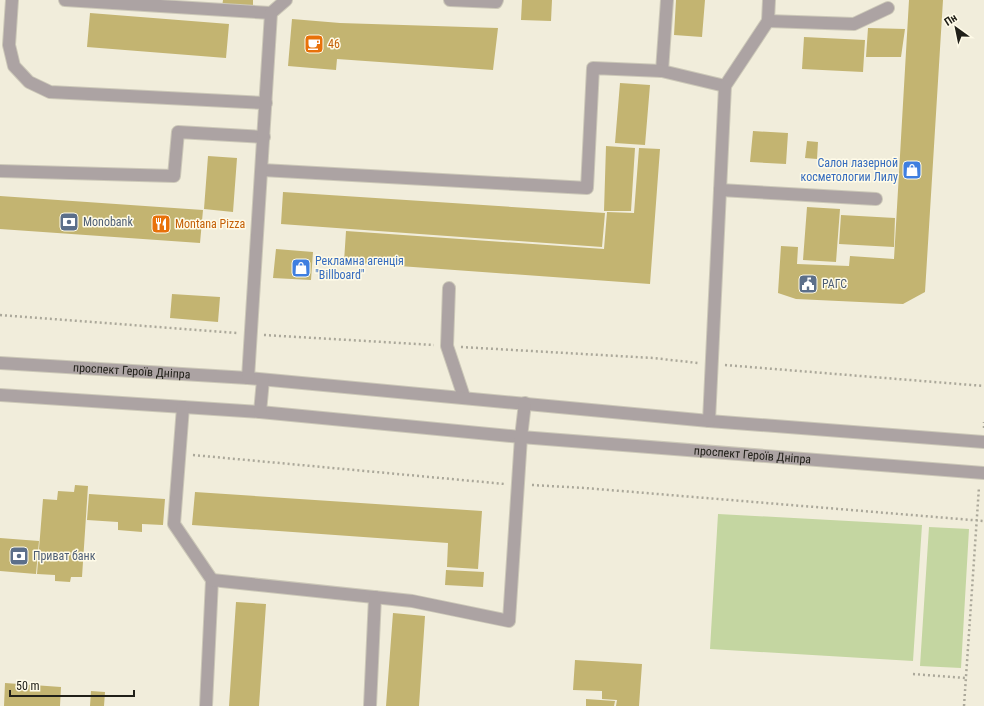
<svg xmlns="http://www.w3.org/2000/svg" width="984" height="706" viewBox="0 0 984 706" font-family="'Roboto Condensed',sans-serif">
<rect width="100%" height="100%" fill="#f1eddb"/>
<path fill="#c4d6a1" d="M718 514 922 525 913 661 710 649Z
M929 527 969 529 961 668 920 666Z"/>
<path fill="#c3b471" d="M223 0H253V9L222 7Z
M522 0H552L551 21 521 20Z
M676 0H705L702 37 674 35Z
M909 0H943L925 292 903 304 796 299 778 293 781 246 798 247 797 264 849 266 850 256 894 259Z
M90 13 229 24 226 58 87 47Z
M292 19 340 23 498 28 493 70 337 59 336 70 288 66Z
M868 28 905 29 901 57H866Z
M804 37 865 40 863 72 802 69Z
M620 83 650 85 645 145 615 143Z
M753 131 788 133 786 164 750 162Z
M807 141 818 142 817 159 805 158Z
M606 146 635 148 631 211H604Z
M639 148 660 149 650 284 344 262 346 231 604 249 607 212 634 213Z
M208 156 237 158 233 212 204 209Z
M283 192 605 213 602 247 281 224Z
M0 196 203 210 200 243 0 229Z
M807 207 840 209 836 262 803 260Z
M841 215 895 218 894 247 839 244Z
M276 249 313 252 311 280 273 278Z
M172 294 220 297 218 322 170 318Z
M75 485 88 486 82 577H71L70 582 55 581V575L37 574 43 499 57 500 58 491 74 492Z
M195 492 482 511 478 569 447 567 448 543 192 525Z
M89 494 165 499 163 525 142 524V532L118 530V522L87 520Z
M0 538 39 541 36 574 0 571Z
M446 570 484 572 483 587 445 585Z
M236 602 266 604 259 706H229Z
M393 613 425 616 419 706H386Z
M575 660 642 664 639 706H616L617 700 602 699V691L573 690Z
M5 683 61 687 60 706H4Z
M91 691 105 692 104 706H90Z
M586 699 615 701 614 706H586Z"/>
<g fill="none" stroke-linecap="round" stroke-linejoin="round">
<defs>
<g id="minor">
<path d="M12 0 9 45 14 66 29 82 50 92 266 103"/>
<path d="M65 0 271 13"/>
<path d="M450 0 496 2 497 0"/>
<path d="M768 21 854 24 888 8"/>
<path d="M662 71 667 0"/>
<path d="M262 170 587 188 593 68 662 71 725 86"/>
<path d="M0 171 174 176 178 132 264 137"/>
<path d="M720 190 876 199"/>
<path d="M449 288 447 346 464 397"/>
<path id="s1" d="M0 363 248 378 709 421 984 442"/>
<path d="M248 378 271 13 286 0"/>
<path id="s2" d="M0 395 260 412 521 437 984 473"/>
<path d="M183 407 174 524 212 580 206 706"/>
<path d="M260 412 263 380"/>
<path d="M709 421 725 86 768 21 769 0"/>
<path d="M212 580 412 601 509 621 521 437 525 403"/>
<path d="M370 706 375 597"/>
</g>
</defs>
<use href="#minor" stroke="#ccc8b8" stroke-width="14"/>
<path stroke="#aba89a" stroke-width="2.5" stroke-dasharray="2 3" stroke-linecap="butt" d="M0 315 237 333
M264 335 434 345
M461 347 653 358 698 363
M725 365 984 386
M984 428V422
M193 455 505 484
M532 485 585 488 984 521
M913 674 966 678
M964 706 979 487"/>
<use href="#minor" stroke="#aca3a3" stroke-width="12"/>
</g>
<defs>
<symbol id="cafe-square" viewBox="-11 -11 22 22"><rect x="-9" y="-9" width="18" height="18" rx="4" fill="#e8710a" stroke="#fffbe8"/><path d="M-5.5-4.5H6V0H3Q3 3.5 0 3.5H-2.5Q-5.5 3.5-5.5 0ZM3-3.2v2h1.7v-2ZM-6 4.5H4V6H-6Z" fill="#fff"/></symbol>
<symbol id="shop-square" viewBox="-11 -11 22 22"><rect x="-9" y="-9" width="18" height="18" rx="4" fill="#3f7fe0" stroke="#fffbe8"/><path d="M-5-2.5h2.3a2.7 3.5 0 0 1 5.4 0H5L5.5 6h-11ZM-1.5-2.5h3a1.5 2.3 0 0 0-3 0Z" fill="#fff"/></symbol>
<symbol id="bank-square" viewBox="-11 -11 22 22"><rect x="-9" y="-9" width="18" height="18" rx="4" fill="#5c6f8a" stroke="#fffbe8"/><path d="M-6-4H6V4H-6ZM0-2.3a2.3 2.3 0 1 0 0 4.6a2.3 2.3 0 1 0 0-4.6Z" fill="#fff"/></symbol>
<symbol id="restaurant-square" viewBox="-11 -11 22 22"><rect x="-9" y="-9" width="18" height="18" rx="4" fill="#e8710a" stroke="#fffbe8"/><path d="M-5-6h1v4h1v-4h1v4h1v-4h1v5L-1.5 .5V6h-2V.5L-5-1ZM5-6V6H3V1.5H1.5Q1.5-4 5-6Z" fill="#fff"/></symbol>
<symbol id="civic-square" viewBox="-11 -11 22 22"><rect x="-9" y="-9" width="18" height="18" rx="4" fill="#5c6f8a" stroke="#fffbe8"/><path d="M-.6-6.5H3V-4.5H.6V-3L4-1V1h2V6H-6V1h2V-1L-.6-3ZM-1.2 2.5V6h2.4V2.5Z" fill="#fff"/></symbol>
</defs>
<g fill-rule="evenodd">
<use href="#cafe-square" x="303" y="33" width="22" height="22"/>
<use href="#shop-square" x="901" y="159" width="22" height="22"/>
<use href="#bank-square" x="58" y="211" width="22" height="22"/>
<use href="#restaurant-square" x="150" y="213" width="22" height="22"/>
<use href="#shop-square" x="290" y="257" width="22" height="22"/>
<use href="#civic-square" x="797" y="273" width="22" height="22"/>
<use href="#bank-square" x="8" y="545" width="22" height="22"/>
</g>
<g text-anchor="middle" stroke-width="3" stroke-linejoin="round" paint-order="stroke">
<g font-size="12" fill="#c56008" stroke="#fffbe8" text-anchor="start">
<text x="328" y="48">46</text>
<text x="175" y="228">Montana Pizza</text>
</g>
<g font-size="12" fill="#366cbe" stroke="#fffbe8" text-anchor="end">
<text x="898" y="167">Салон лазерной<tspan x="898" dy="14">косметологии Лилу</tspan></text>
<text x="315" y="265" text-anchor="start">Рекламна агенція<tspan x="315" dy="14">"Billboard"</tspan></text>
</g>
<g font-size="12" fill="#4e5e75" stroke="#fffbe8" text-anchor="start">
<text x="83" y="226">Monobank</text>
<text x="822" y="288">РАГС</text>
<text x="33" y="560">Приват банк</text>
</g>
<g font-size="12" fill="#212019" stroke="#fffbe8">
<text dy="4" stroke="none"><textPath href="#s1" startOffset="132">проспект Героїв Дніпра</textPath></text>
<text dy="4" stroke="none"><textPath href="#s2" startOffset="755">проспект Героїв Дніпра</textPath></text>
</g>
</g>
<g transform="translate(956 28) rotate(327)" stroke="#fffbe8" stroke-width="3" paint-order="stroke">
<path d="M0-3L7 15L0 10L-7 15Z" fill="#212019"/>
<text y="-6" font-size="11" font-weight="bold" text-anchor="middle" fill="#212019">Пн</text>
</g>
<path d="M10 690v6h124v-6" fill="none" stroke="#212019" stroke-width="2"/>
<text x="16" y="690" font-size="12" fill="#212019" stroke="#fffbe8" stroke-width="3" paint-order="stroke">50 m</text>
</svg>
